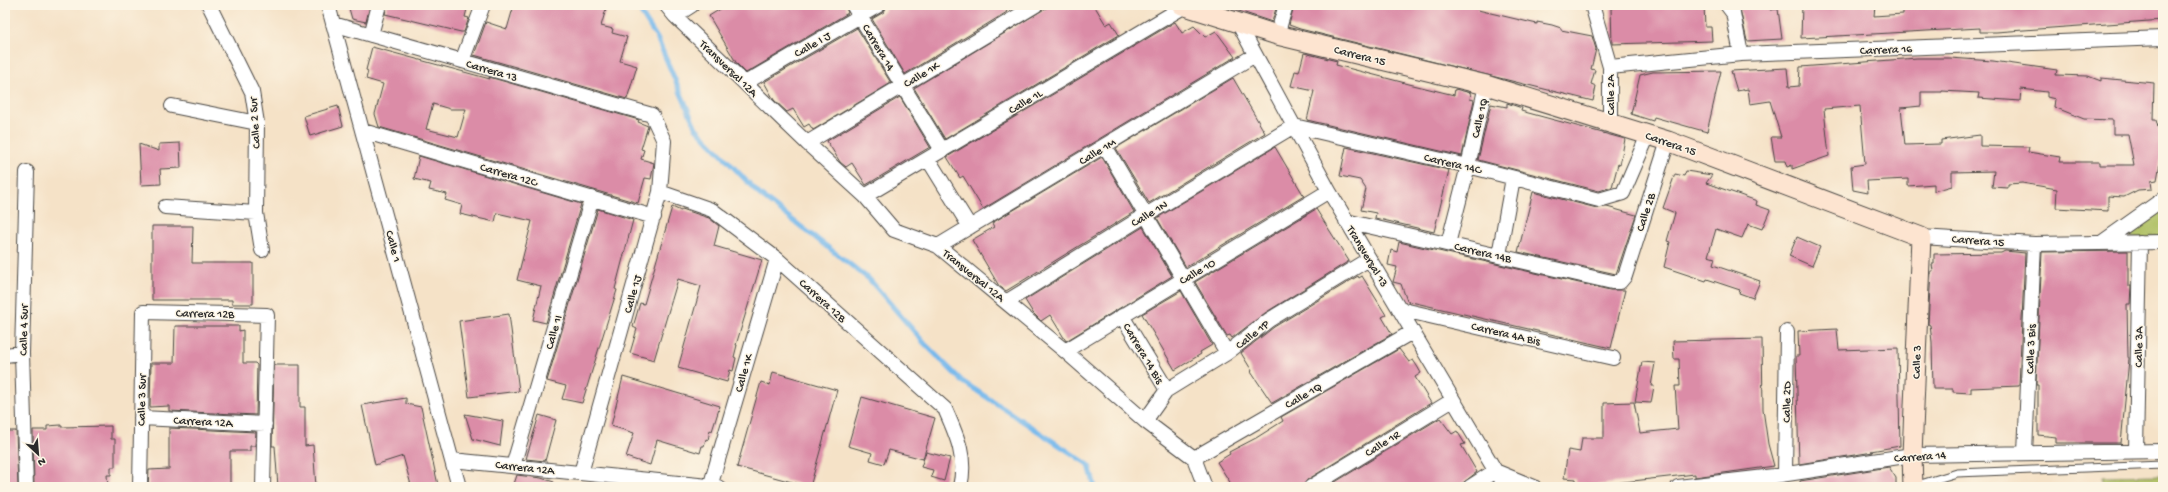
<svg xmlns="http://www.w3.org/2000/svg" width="2168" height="492" viewBox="0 0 2168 492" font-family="'Gochi Hand',sans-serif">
<defs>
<pattern id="grass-tufts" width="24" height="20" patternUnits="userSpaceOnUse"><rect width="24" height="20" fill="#afc063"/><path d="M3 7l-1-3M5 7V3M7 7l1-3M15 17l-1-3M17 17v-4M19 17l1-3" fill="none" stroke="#8f9c52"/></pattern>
</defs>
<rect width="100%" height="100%" fill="#fcf5e5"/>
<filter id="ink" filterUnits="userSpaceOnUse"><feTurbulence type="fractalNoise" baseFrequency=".025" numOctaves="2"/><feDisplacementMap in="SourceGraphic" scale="8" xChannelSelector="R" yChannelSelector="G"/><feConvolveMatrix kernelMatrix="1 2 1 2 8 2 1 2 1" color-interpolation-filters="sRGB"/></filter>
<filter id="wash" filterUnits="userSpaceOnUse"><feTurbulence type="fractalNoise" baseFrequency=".012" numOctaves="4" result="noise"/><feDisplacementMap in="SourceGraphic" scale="16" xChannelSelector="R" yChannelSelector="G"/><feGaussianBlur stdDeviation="0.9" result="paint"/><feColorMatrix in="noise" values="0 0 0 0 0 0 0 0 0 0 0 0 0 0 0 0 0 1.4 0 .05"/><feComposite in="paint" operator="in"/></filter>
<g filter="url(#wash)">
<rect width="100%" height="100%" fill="#f5e2c7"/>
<path fill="url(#grass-tufts)" stroke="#6d7647" d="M2163 208V238H2132L2127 233Z"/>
<path fill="#afc063" stroke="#6d7647" d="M2163 475V487H2103V476Z"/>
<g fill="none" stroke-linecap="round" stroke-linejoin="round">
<path stroke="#77b9ec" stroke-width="5" d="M636 5 657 38 696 128 760 195 869 279 925 344 962 381 1089 465 1095 487"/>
</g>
<g id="blocks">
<path fill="#db8ca7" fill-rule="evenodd" d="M348 5H370L366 22 352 19Z
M387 5H468L465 17 469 18 464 32H461L385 14Z
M514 5H592L606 9 601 26 613 29 612 33 627 37 620 61 637 66 627 99 474 55 486 22 507 29Z
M727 5H845L848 13 746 73 737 64 709 16Z
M887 5H1003L1007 12 905 74 872 19 884 12Z
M1051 5H1094L1106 25 1111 22 1119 35 945 139 914 88Z
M1228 5H1277L1272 22 1227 7Z
M1294 5H1479L1478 10 1537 24V22L1552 25 1561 28V30L1592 36 1596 49 1591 69 1595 70 1591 84 1596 86 1593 101 1300 29 1289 25Z
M1635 5H1704L1705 27H1711L1712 41 1612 44 1611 8Z
M1802 5H1875L1874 16 1903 14V5H2163V20L1996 32H1980V28L1801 38Z
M1769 6 1770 10 1778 9 1782 39 1747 41 1740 9Z
M1175 22 1182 33 1194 26 1205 37 1216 31 1235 57 983 209 963 176 960 178 947 157Z
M857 28 891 83 813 130 809 124 804 127 793 109 787 112 774 100 764 82Z
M372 47 490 79 489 77 639 120 638 122 648 126 641 149 644 150 641 159 654 163 651 179 645 178 638 203 379 127 375 114 383 84 366 79 368 71 366 70ZM433 104 450 109H466L458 137 426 129Z
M1304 53 1337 61 1336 65 1409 84 1454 95 1455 89 1471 93 1470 99 1474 100 1462 156 1307 120 1314 91 1291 86 1295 71 1299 72Z
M1917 58H1950L1993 61 2057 70 2056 75 2088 76 2101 81V78L2154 83 2153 120H2156L2163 146 2157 180 2151 181 2152 189 2138 190 2124 197 2108 196V211L2056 208 2057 189 2022 183 2008 184V188L1992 187 1994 171 1952 172V186L1934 191V184L1908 186V179L1867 181 1868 193 1853 190 1851 166 1865 164 1860 106 1824 109 1829 156 1792 169V165L1787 167 1785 161H1775L1771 137H1781L1770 101 1750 104 1748 89 1737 91 1731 71 1787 68 1789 87 1799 86 1800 67ZM2021 89 2047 92V97L2055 99 2054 107 2084 119 2113 120V134H2128L2134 165H2100V162H2059L2060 157 2028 152 2029 147 1980 146V135L1941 140V144L1905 145 1901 108 1921 106V92H1942V91L1979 93 1978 98 2020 101Z
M1721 71 1707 132 1654 117 1653 121 1631 114 1640 75 1653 72Z
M1233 78 1265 133 1149 203 1116 148Z
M900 97 930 147 866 185 852 163 846 167 840 162 827 141Z
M1507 103 1522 108 1521 111 1625 139 1620 165 1618 164 1612 187 1599 191 1478 160 1491 104 1507 107Z
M338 106 343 126 310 136 304 116Z
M180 143 181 168 160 169 161 184 141 185 139 144 159 151V144Z
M1275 147 1304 196 1186 267 1157 218Z
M1346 147 1449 170 1434 232 1375 218 1376 213 1361 210 1366 189 1360 180 1340 176Z
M419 156 581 204 546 323 533 320 541 286 517 280 532 221 497 213 495 222 460 214 462 205 445 200 447 194 429 190 431 183 414 179Z
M1102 157 1134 212 1006 291 999 286 972 240 994 227 992 223Z
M1686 171 1712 175 1706 183 1757 201 1756 205 1770 210 1762 229 1748 224 1742 238 1716 229 1708 256 1715 258 1713 265 1760 281 1753 298 1739 293 1740 290 1707 279 1706 281 1664 267 1670 242 1667 241 1675 213 1663 208 1675 174 1684 176Z
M1533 192 1597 208 1607 207 1636 215 1616 274 1518 252Z
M672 207 681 211 682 209 709 218 719 226 714 246 762 260 736 345H737L734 357 736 358 733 371 730 370 727 382 678 368 701 286 678 279 654 360 630 353 637 329 633 327 640 303 644 304Z
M598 209 633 220 615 289 617 290 582 403 562 399 566 386 547 381Z
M1316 209 1349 261 1265 313 1232 338 1230 335 1227 336 1195 282Z
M152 226H193L192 263H253V304H232V300H152Z
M1143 227 1172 276 1066 341 1050 315 1041 321 1033 313 1025 300Z
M1797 237 1820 247 1812 266 1789 256Z
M1399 242 1610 290H1625L1611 348 1407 301 1401 284 1393 282 1397 267 1388 265 1391 250 1397 252Z
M2005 251 2025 253 2019 386 1971 388V393L1953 392V389H1933L1932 342 1930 325 1928 324 1931 271H1933L1932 264H1934V254L2001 253Z
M2128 251V286H2131L2130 304H2127L2128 357 2129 359 2121 443H2056V437L2038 435V385H2036L2042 252Z
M1358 276 1359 278 1362 276 1386 315 1382 317 1392 334 1272 403 1251 372 1252 371 1241 353 1274 327Z
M1181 291 1212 345 1200 352 1201 354 1175 370 1142 314Z
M509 314 519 391 469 397 459 321Z
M175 326H239V331L243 330V363H255L257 365 256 415 169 411V406L150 407 151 363H174Z
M1837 329 1839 350 1898 348 1900 446 1871 451 1873 452 1799 464 1796 356H1799L1798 331Z
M1762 339 1763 409 1768 444 1774 466 1695 477V474L1597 485 1576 483V479L1564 478 1568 450 1580 452 1582 438H1604V403L1634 402 1640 433 1678 429 1675 386H1680L1679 359H1674L1673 341Z
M1399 349 1409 362 1413 360 1417 366 1421 373 1415 377 1431 403 1307 480 1303 487H1233L1217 462 1230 454 1229 452 1256 438 1283 421 1281 417Z
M1642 362 1655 363 1651 386H1654L1651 403 1635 402Z
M274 365H300V407H305V446L313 445 316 487H278L275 446H272Z
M773 372 837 390 810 487 737 467 761 382 770 385Z
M623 377 720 406 712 431 710 430 708 440 706 439 704 446H702L700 453 657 440 650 465 626 457 634 433 611 426Z
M862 397 935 418 923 459 889 450 884 464 870 460 872 453 848 446Z
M406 398V404L421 407 438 485H411L403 456 375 465 362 405Z
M465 414 503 421 500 446 473 439Z
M539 415 556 420 545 461 526 459Z
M1440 418 1452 434 1457 431 1465 444 1461 445 1477 472 1463 483 1456 487H1327Z
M61 425V427L111 426V439H115V467H111V475H107L108 487H34L33 430H47V426Z
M169 428 256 432 255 446H250V451H230V487H148L149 470 169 469Z
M5 431H16L18 487H5Z
M926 452 950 458 944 481 931 477 933 470 921 467Z
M1889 467 1896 478V487H1800V481Z
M517 475 541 478 554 482V487H513Z"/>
</g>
</g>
<g filter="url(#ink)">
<use href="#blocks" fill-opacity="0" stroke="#494642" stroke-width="1"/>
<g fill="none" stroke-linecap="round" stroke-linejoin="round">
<defs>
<path id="service" d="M1914 486 1957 473 2163 465"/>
<path id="minor" d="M209 5 252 92 257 123 256 213 262 250
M328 5 459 487
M666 5 675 16 807 143 865 196 894 230 938 246 1065 351 1145 421 1194 458 1205 487
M853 5 942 150
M1592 5 1610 67V123
M1727 5 1733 13 1741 54
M675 16 692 5
M1237 21 1329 191 1505 487
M333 24 652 115 664 141 660 192 581 473
M371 35 379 5
M1277 35 1286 5
M462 61 483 5
M1610 67 1741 54 2163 38
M745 83 879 5
M172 106 257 123
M363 131 654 217
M807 143 1036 5
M1105 146 1227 353
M928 159 970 227
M660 192 712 210 777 259 945 409C957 436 967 457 960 487
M865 196 1185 6
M165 207 256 213
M1346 221 1612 282H1620L1625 276 1668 141
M1921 237 2034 244 2163 242
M2101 243 2163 199
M1448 244 1468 166 1486 85
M938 246 1255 55
M1499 255 1513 178
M1006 302 1146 215 1294 126 1468 166 1599 200 1623 193 1648 135
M1399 309 1613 358
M1122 316 1167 390
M1065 351 1329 191
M5 355 22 353
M141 418 265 424
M1145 421 1167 390 1227 353 1269 320 1369 259
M2136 451 2140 242
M2025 453 2034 244
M1194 458 1412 332
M452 460 718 487
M513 466 592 198
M1785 473 1787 332
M26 487 22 353 27 172
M140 487 143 312 267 315 263 487
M710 487 777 259
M1311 487 1453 400
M1470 487 1495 471 1534 487
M1678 487 1774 476 1912 455 2163 451"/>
<path id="secondary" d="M1182 5 1277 35 1486 85 1668 141 1921 237 1912 455 1913 487"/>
</defs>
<use href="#service" stroke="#494642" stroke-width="9"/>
<use href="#minor" stroke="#494642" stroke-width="16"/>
<use href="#secondary" stroke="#494642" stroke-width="21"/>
<use href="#service" stroke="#fff" stroke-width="7"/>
<use href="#minor" stroke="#fff" stroke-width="14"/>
<use href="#secondary" stroke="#fde4d0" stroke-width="19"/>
</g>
</g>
<g text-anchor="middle" stroke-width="3" stroke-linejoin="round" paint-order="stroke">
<g font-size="12" fill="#2b2b2b" stroke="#fcf5e5">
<text transform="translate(812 44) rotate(-30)" y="4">Calle I J</text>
<text transform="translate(879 47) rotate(59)" y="4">Carrera 14</text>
<text transform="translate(1886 49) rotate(-2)" y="4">Carrera 16</text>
<text transform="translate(1360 55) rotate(14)" y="4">Carrera 15</text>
<text transform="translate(729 68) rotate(44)" y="4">Transversal 12A</text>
<text transform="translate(492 70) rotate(16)" y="4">Carrera 13</text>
<text transform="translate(921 74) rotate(-31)" y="4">Calle 1K</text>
<text transform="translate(1610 95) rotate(-90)" y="4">Calle 2A</text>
<text transform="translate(1025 101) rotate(-31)" y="4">Calle 1L</text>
<text transform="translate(1479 118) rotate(-77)" y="4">Calle 1Q</text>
<text transform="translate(254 123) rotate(-94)" y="4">Calle 2 Sur</text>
<text transform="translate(1671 143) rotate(19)" y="4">Carrera 15</text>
<text transform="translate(1097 151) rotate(-31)" y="4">Calle 1M</text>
<text transform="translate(1453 163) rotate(13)" y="4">Carrera 14C</text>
<text transform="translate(509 174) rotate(16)" y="4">Carrera 12C</text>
<text transform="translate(1645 212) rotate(-72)" y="4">Calle 2B</text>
<text transform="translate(1149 213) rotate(-31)" y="4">Calle 1N</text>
<text transform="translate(1978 240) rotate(4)" y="4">Carrera 15</text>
<text transform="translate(394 246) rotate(75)" y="4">Calle 1</text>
<text transform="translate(1483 252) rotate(13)" y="4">Carrera 14B</text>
<text transform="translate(1368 256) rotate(59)" y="4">Transversal 13</text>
<text transform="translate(1197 271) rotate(-31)" y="4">Calle 1O</text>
<text transform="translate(974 275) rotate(39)" y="4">Transversal 12A</text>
<text transform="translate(632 294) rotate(-74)" y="4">Calle 1J</text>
<text transform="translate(823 300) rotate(42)" y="4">Carrera 12B</text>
<text transform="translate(205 313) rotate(1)" y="4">Carrera 12B</text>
<text transform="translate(23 330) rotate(-89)" y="4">Calle 4 Sur</text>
<text transform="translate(553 332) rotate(-74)" y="4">Calle 1I</text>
<text transform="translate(1506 333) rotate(13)" y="4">Carrera 4A Bis</text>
<text transform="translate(1252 334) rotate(-38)" y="4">Calle 1P</text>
<text transform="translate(2138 347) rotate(-89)" y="4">Calle 3A</text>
<text transform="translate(2030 349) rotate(-88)" y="4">Calle 3 Bis</text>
<text transform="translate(1144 353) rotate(59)" y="4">Carrera 14 Bis</text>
<text transform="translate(1916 362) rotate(-88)" y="4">Calle 3</text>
<text transform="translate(743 373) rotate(-74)" y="4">Calle 1K</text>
<text transform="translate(1303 395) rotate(-30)" y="4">Calle 1Q</text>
<text transform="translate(141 400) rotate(-89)" y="4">Calle 3 Sur</text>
<text transform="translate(1786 402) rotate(-89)" y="4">Calle 2D</text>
<text transform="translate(203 421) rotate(3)" y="4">Carrera 12A</text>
<text transform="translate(1382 443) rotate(-32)" y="4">Calle 1R</text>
<text transform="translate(1920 456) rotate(-4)" y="4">Carrera 14</text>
<text transform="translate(525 467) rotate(6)" y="4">Carrera 12A</text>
</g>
</g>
<rect width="2168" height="492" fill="none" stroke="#fcf5e5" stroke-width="20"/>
<g transform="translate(38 454) rotate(154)" stroke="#fcf5e5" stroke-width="3" paint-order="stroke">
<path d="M0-3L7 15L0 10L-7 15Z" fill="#2b2b2b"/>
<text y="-6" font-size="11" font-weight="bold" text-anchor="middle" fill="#2b2b2b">N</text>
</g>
</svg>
